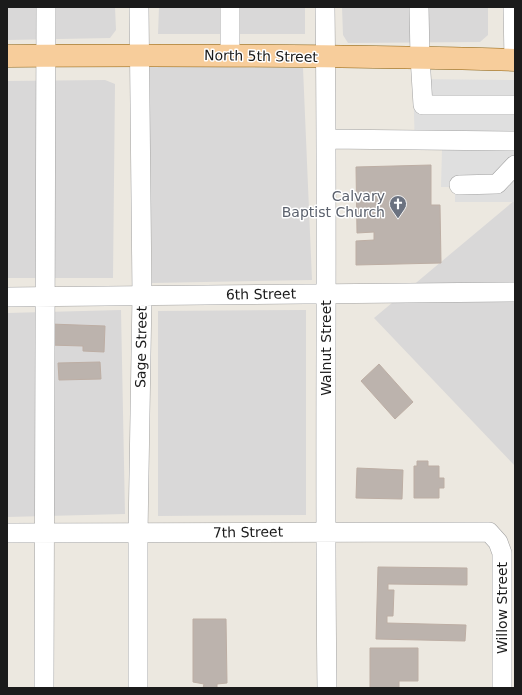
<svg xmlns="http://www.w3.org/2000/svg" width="522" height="695" viewBox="0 0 522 695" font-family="'DejaVu Sans',sans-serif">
<rect width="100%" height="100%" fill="#ece8e0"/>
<path fill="#d9d8d8" d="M7 7H115L116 30 110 38 7 40Z
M159 7H305V34H158Z
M342 7H488V35L480 42 348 43 343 35Z
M149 66 303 68 312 280 152 283Z
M105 80 115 84 113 278H7V81Z
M515 200V466L374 318Z
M121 310 125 514 7 517V313Z
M306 310V515L158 516V311Z"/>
<path fill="#dfdfdf" d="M413 79 515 80V200L513 202H455V187H441L442 150H415Z"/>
<path fill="#bcb3ad" stroke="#bdaea4" d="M431 165V205H440L441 263 356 265V241L374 240V232L357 233 356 167Z
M50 324 105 326 104 352 83 351V346L49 345Z
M100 362 101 379 59 380 58 363Z
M379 364 413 402 395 419 361 381Z
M417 461H428V466H439V478H444V488H439V498H414V466H417Z
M357 468 403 470 402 499 356 498Z
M378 567 467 568V585L388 584V590H394L393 616H387V623L466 625 465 641 376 639Z
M193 619H226L227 683 217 684V688H203L204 684 193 682Z
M370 648H418V681H399V688H370Z"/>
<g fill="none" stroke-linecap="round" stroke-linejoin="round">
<defs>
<path id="minor" d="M325 7C328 234 324 461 327 688
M419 7 420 57 423 105H515
M513 7 514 60
M230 56V7
M326 139 515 141
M459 185 497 184 515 165
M7 297 515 292
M7 533C168 534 328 531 489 532L498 542 502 553V688
M44 688 46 7
M138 688V534L142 295 139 7"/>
<path id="major" d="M7 56C176 55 346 55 515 60"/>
</defs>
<use href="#minor" stroke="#a2a2a2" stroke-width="20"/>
<use href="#major" stroke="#8a5d07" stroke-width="23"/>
<use href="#minor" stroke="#fff" stroke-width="19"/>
<use href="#major" stroke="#f7cd9b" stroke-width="22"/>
</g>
<defs>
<symbol id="church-pin" viewBox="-11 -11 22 30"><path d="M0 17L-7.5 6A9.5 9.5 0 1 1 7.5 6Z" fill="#6b7280" stroke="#fff"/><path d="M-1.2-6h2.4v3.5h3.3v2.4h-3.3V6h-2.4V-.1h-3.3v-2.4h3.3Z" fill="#fff"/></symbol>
</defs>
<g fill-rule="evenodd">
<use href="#church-pin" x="388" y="194" width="20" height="27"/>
</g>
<g text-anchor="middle" stroke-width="3" stroke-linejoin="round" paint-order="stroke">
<g font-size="14" fill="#1b1b1b" stroke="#fff">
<text transform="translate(261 56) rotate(1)" y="5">North 5th Street</text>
<text transform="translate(261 294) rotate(-1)" y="5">6th Street</text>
<text transform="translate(141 347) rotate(-89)" y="5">Sage Street</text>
<text transform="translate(326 348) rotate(-90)" y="5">Walnut Street</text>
<text transform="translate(248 532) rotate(-1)" y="5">7th Street</text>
<text transform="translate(502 608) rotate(-90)" y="5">Willow Street</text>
</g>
<g font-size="14" fill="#5b616d" stroke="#fff" text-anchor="end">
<text x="385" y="201">Calvary<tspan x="385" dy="16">Baptist Church</tspan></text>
</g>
</g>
<rect width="522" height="695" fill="none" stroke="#1b1b1b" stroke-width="16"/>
</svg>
